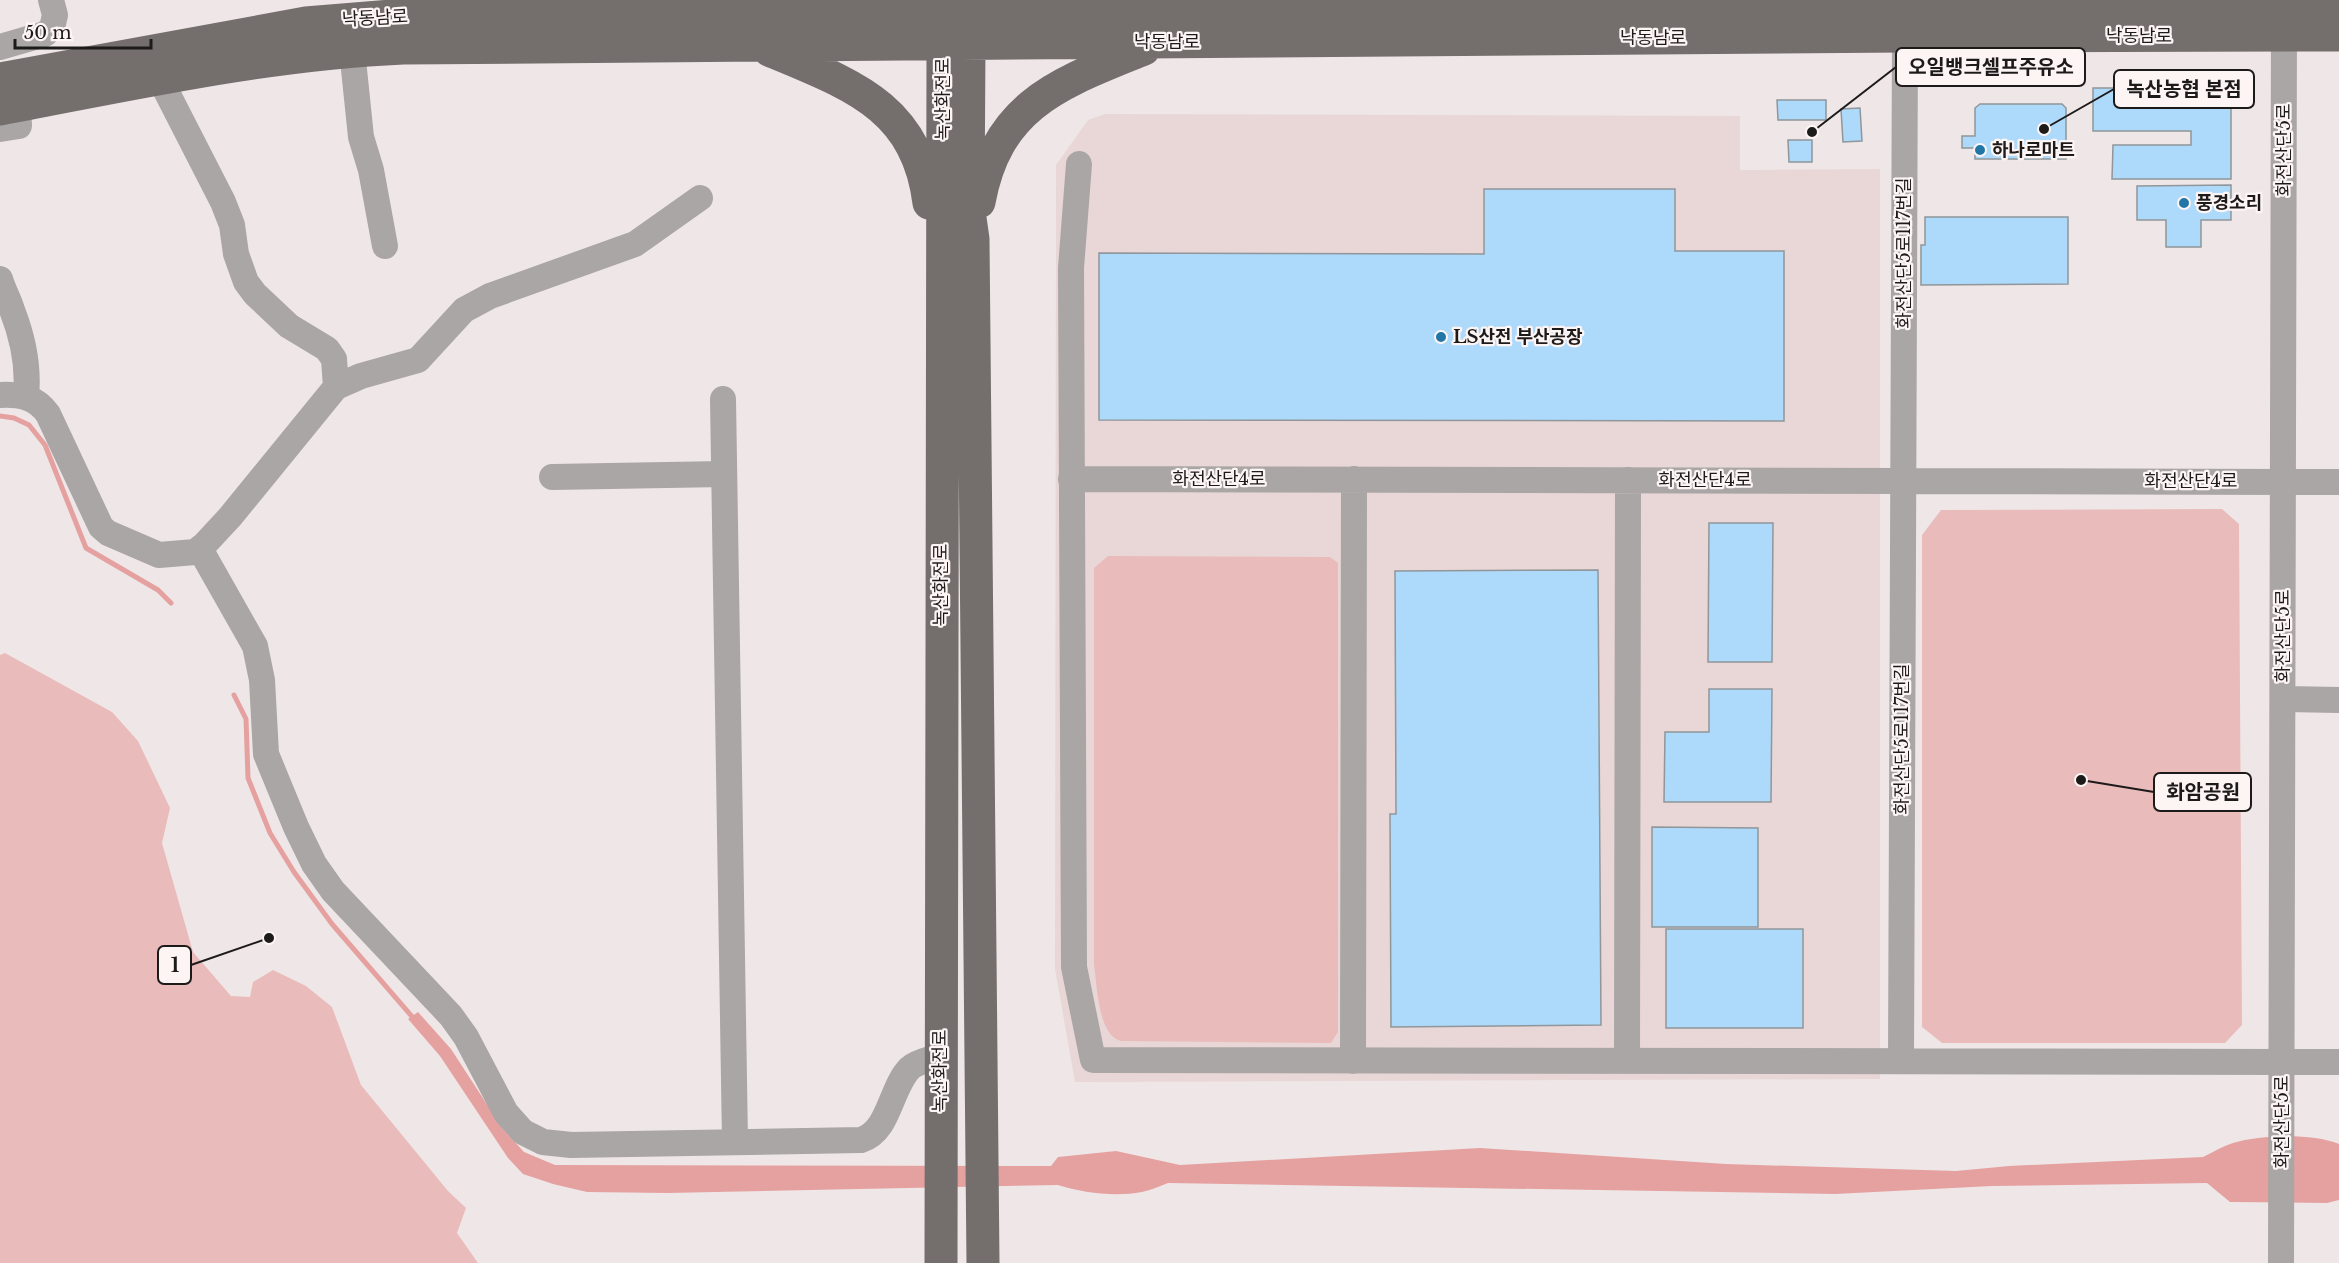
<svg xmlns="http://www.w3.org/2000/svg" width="2339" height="1263" viewBox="0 0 2339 1263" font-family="'Libre Baskerville','Noto Sans KR',serif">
<rect width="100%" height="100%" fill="#efe7e7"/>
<path fill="#e8d7d6" d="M1105 114 1740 116V170L1880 169V1079L1075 1082 1055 969 1056 165 1088 120Z"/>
<path fill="#e9bcbb" d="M2222 509 2239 524 2242 1025 2225 1043H1942L1922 1027V535L1941 510Z
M1108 556 1330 557 1338 563V1032L1331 1043 1121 1041C1098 1036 1097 985 1094 964V568Z
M5 653 112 712 138 741 170 808 162 843 193 952 231 996 250 997 253 982 273 970 306 986 332 1007 361 1085 448 1191 466 1208 457 1233 478 1263H0V655Z"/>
<path fill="#e5a1a0" d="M418 1012 451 1049 503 1129 524 1152 555 1165 1051 1166 1058 1157 1116 1151 1180 1165 1480 1148 1726 1164 1956 1171 2009 1166 2203 1157C2213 1152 2223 1146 2233 1143 2261 1135 2311 1133 2339 1144V1200L2327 1203 2230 1202 2207 1183 1992 1186 1835 1194 1168 1183C1160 1186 1151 1190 1142 1192 1115 1197 1083 1193 1058 1185L667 1193 587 1192 553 1184 523 1174 508 1158 440 1056 408 1019Z"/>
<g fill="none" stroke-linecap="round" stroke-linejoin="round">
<path stroke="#e5a1a0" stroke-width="5" d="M0 416 14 418 29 425 45 445 86 548 158 590 171 603
M234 695 246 719 248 778 270 833 294 872 332 924 415 1020"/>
</g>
<path fill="#addafb" stroke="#90969a" stroke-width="1.5" d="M2093 88H2218L2231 104V179H2112L2113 145H2191V131H2093Z
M1777 100H1826V120H1778Z
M1980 104H2062L2066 108V159H1975V148H1962V136H1975V108Z
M1860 108 1862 141 1843 142 1841 109Z
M1788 140H1812V162H1789Z
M2231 185V220H2201V247H2166V220H2137V186Z
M1484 189H1675V251H1784V421L1099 420V253L1484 254Z
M1925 217H2068V284L1921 285V245H1925Z
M1709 523H1773L1772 662H1708Z
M1598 570 1601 1025 1391 1027 1390 814H1396L1395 571Z
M1709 689H1772L1771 802H1664L1665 732H1709Z
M1652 827 1758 828V927H1652Z
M1666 929H1803V1028H1666Z"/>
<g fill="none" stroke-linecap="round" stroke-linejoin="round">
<path stroke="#a9a6a5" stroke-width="26" d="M0 47 45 34 52 28 55 15 51 0
M352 50 361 137 371 170 385 246
M160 79 223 202 232 225 236 254 246 282 255 294 289 326 327 349 334 359 336 387
M0 129 19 126 18 106
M1079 164 1071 268 1074 967 1093 1060 2339 1062
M0 279C3 290 9 299 12 310 23 338 29 366 26 396
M0 395C20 394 36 397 48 414L101 527 108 533 159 555 195 552 204 545 230 517 336 387 361 376 418 360 464 310 490 296 635 244 700 198
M723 399 735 1142
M552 477 724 474
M1071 479 2339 482
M200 549 255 646 262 680 266 754 296 827 314 864 333 891 451 1016 466 1037 506 1113 523 1132 543 1142 571 1145 861 1140C890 1131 890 1088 910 1068 917 1062 931 1059 940 1056
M2283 699 2339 700
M1353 1061 1354 479
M1627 1061 1628 480
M1901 1061 1905 36
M2281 1263 2284 18"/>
<path stroke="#746e6d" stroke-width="33" d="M962 25 969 44 968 204 973 239 983 1263
M769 50C849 84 917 105 929 203
M0 79 306 23 391 16 1945 6 2339 8
M0 109C133 84 267 54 403 48L1905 36 2339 35
M979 202C997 103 1061 83 1144 49
M941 1263 943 44 951 25"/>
</g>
<g fill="#2176a6" stroke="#fdf4f4" stroke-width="2">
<circle cx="1980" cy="150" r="6"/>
<circle cx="2184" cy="203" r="6"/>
<circle cx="1441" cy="337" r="6"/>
</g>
<g text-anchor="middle" stroke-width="4.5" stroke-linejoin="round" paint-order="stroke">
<g font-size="18" fill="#1d1a1a" stroke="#fdf4f4">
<text transform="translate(375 18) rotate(-3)" y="6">낙동남로</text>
<text x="2139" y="42">낙동남로</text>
<text x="1653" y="44">낙동남로</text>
<text x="1167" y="48">낙동남로</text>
<text transform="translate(943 99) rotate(-90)" y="6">녹산화전로</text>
<text transform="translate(2284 150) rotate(-90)" y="6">화전산단5로</text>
<text transform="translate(1904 253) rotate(-90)" y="6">화전산단5로117번길</text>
<text x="1219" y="485">화전산단4로</text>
<text x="1705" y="486">화전산단4로</text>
<text x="2191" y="487">화전산단4로</text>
<text transform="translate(941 585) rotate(-90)" y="6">녹산화전로</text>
<text transform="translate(2283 636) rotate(-90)" y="6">화전산단5로</text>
<text transform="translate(1902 739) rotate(-90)" y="6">화전산단5로117번길</text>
<text transform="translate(940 1071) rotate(-90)" y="6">녹산화전로</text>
<text transform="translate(2282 1122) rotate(-90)" y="6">화전산단5로</text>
</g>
<g font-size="18" font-weight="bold" fill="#1d1a1a" stroke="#fdf4f4" text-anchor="start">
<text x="1992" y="156">하나로마트</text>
<text x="2196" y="209">풍경소리</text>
<text x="1453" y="343">LS산전 부산공장</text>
</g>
</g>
<path fill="none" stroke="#1d1a1a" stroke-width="2" d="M1812 132L1896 67M2044 129L2114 89M2081 780L2154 792M269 938L191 965"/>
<g fill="#1d1a1a" stroke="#fdf4f4" stroke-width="2">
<circle cx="1812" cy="132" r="6"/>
<circle cx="2044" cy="129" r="6"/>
<circle cx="2081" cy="780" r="6"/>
<circle cx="269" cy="938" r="6"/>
</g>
<g fill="#fdf4f4" stroke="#1d1a1a" stroke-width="2">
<rect x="1896" y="48" width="189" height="38" rx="6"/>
<rect x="2114" y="70" width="140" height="38" rx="6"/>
<rect x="2154" y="773" width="97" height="38" rx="6"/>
<rect x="158" y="946" width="33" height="38" rx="6"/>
</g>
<g font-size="20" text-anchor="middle" font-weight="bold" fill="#1d1a1a">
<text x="1991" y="74">오일뱅크셀프주유소</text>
<text x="2184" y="96">녹산농협 본점</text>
<text x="2203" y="799">화암공원</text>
<text x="175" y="972">1</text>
</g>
<path d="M15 39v9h136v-9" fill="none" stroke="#1d1a1a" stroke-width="3"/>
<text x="24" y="39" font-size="18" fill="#1d1a1a" stroke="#fdf4f4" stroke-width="4.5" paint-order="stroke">50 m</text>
</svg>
